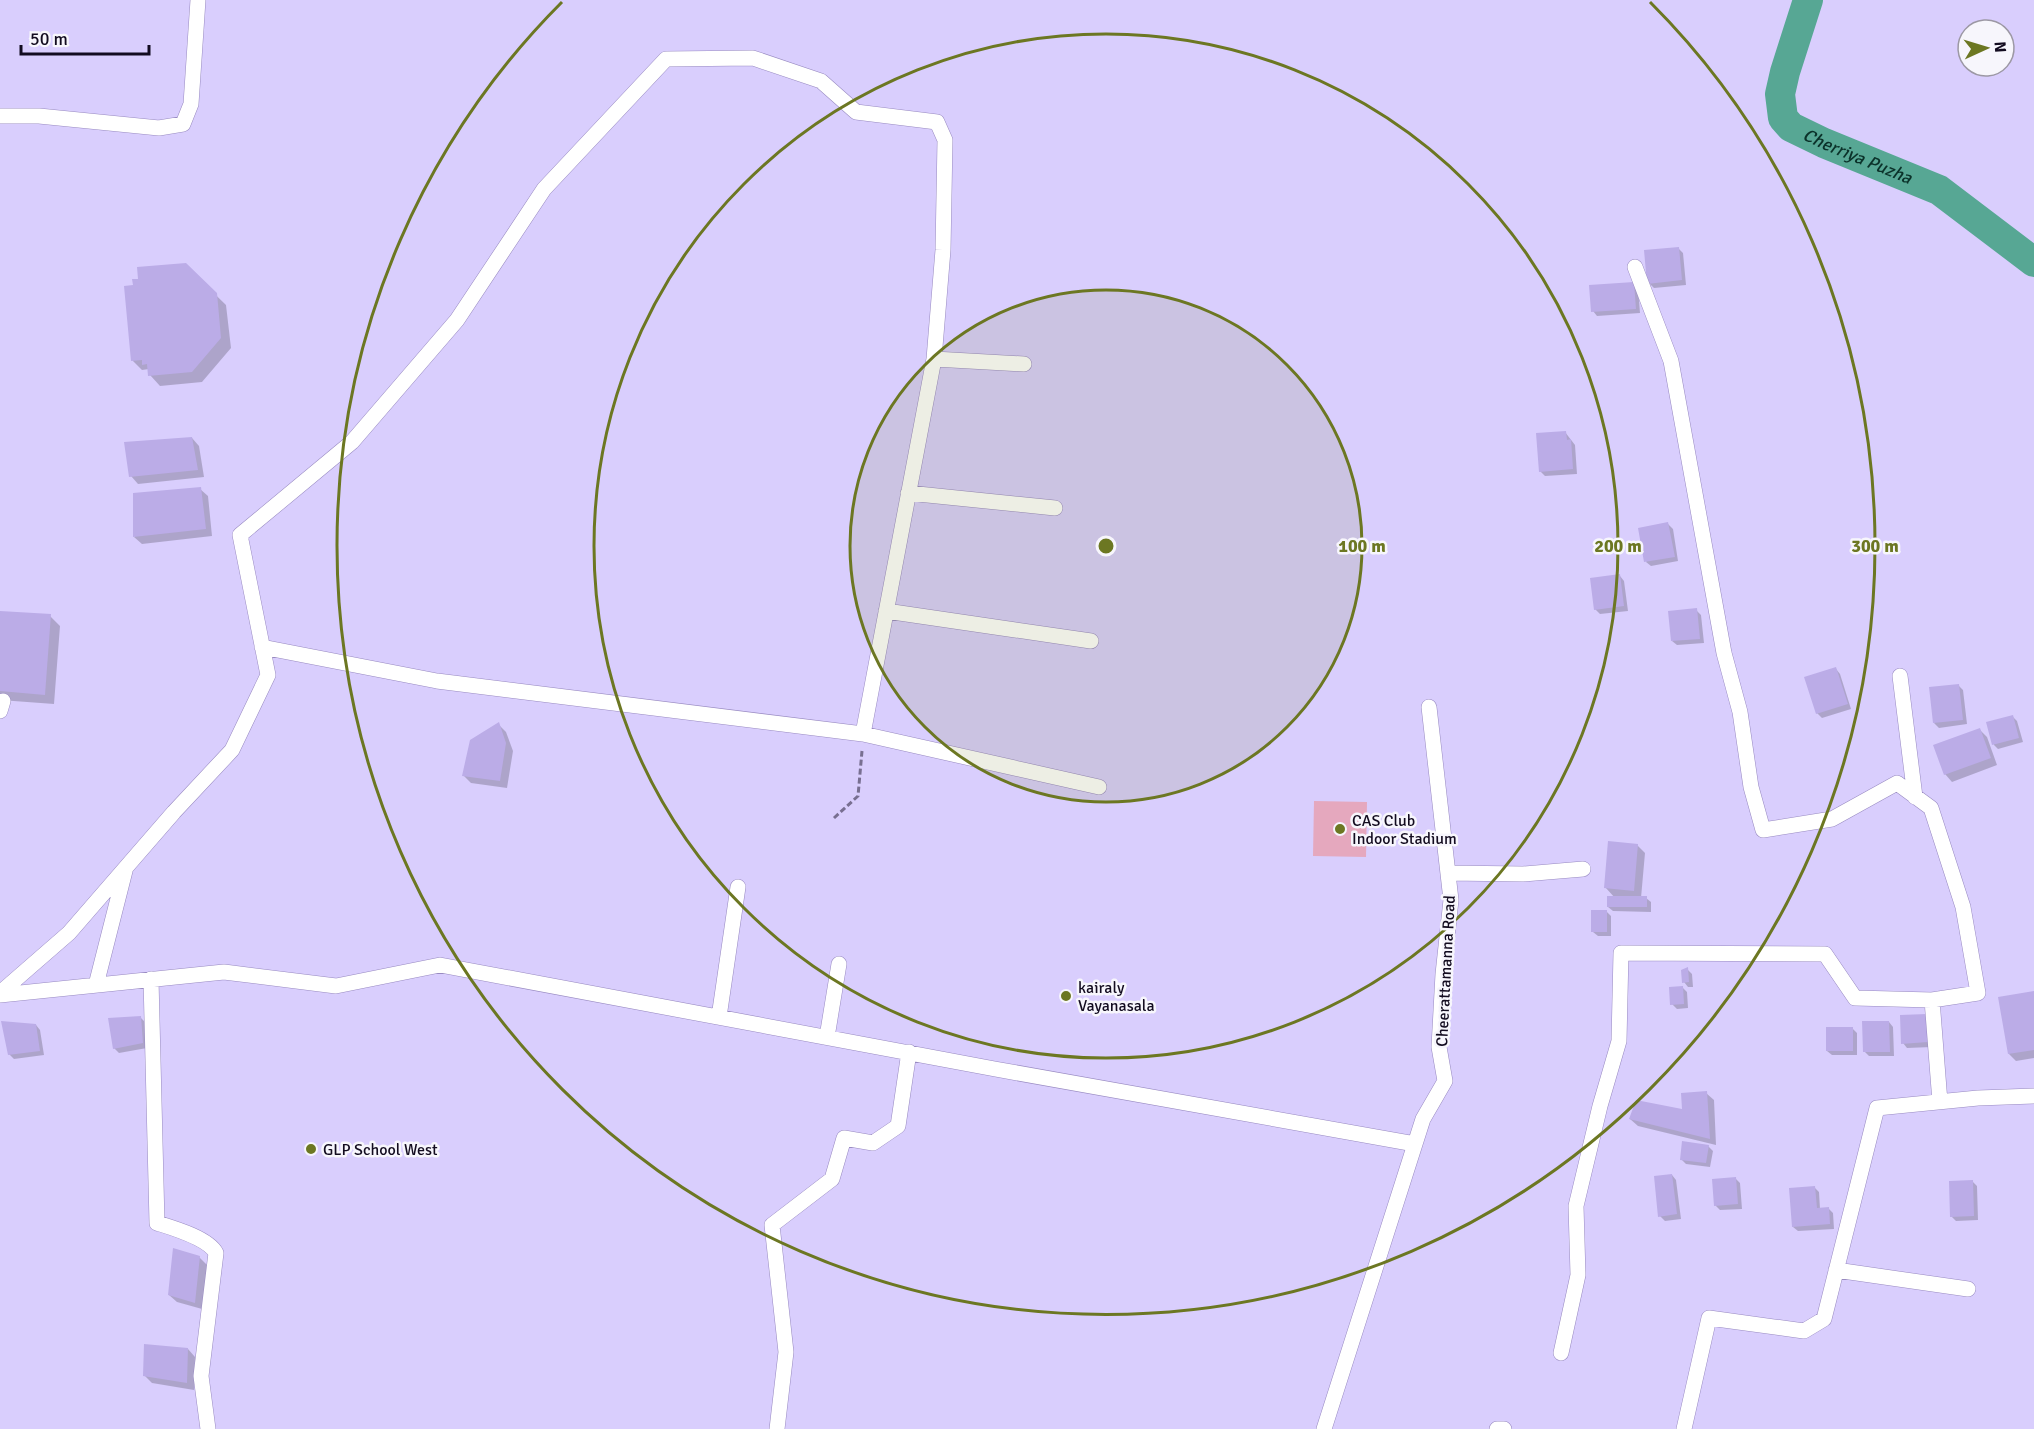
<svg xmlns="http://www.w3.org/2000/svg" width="2034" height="1429" viewBox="0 0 2034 1429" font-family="Signika,sans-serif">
<rect width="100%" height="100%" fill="#d9cefd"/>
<path fill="#e5a8be" d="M1314 801 1367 802 1366 857 1313 856Z"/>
<path fill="#0003" d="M1678 248 1683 253 1686 285 1654 288 1649 283Z
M185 265 226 305 231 348 202 382 160 386 150 375 149 369 142 370 132 360 135 286Z
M1633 283 1638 288 1640 313 1597 316 1593 311Z
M1565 432 1575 445 1577 474 1545 476 1540 471Z
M192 438 199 446 204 477 138 484 131 476Z
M200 489 208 496 212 536 142 544 134 537Z
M1668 524 1673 529 1678 561 1651 566 1646 562Z
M1620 576 1624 581 1628 611 1600 614 1595 609Z
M1696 610 1701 615 1704 643 1677 645 1672 641Z
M0 612 50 616 60 626 54 704 0 700Z
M1836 669 1840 674 1851 709 1822 718 1817 713Z
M1958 685 1963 690 1967 724 1939 728 1934 723Z
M2012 716 2017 721 2023 742 1998 749 1994 745 1988 723Z
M498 724 506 732 513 751 507 788 471 783 464 776Z
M1980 730 1987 737 1997 765 1952 782 1945 774Z
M1637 845 1645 853 1641 898H1646L1651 902V912L1613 911 1608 907 1615 898 1605 887Z
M1606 911 1611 916V936H1598L1593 932Z
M1687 969 1692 974 1693 987H1688L1684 982Z
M1682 987 1687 992 1688 1008 1677 1009 1672 1004Z
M2034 993V1058L2016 1061 2009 1054Z
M140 1017 145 1022 147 1048 119 1053 114 1048Z
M1931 1020 1932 1047 1907 1048 1903 1043Z
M1889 1022 1893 1027 1894 1056H1869L1864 1051Z
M36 1025 40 1030 44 1055 14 1059 9 1054Z
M1852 1028 1857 1033V1055H1832L1827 1051Z
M1706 1093 1714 1100 1716 1145 1638 1126 1630 1119 1684 1111Z
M1708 1146 1713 1151 1710 1167 1686 1164 1681 1159Z
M1672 1175 1676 1180 1681 1219 1665 1221 1660 1216Z
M1735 1178 1740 1183 1742 1209 1720 1210 1715 1205Z
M1972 1181 1977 1186 1978 1220 1956 1221 1951 1216Z
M1814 1187 1819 1192 1820 1209 1828 1208 1833 1213 1834 1229 1798 1231 1793 1227Z
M199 1257 207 1265 202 1309 177 1302 169 1295Z
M188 1349 195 1357 194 1390 152 1383 145 1376Z"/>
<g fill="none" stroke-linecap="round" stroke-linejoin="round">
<path stroke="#57a794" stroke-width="30" id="s1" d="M1808 0 1785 72 1780 94 1783 118 1791 127 1824 143 1939 190 2034 262"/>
</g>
<path fill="#bbace7" d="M1679 247 1682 280 1647 284 1644 250Z
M186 263 217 293 221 338 192 372 148 376 147 364 142 365V360L131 361 124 286 133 285 132 279H138L137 267Z
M1634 282 1636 309 1591 312 1589 285Z
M1566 431 1567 440 1571 439 1573 469 1539 472 1536 433Z
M192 437 198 470 129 477 124 442Z
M201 487 206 529 133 537V493Z
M1668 522 1675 557 1644 562 1638 528Z
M1620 574 1624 606 1594 610 1590 578Z
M1697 608 1700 639 1671 641 1668 611Z
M0 611 51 614 45 695 0 691Z
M1836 667 1848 704 1816 714 1804 677Z
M1959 684 1963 720 1933 723 1929 687Z
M2013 715 2019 738 1992 745 1986 722Z
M499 722 506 743 500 781 462 776 470 740Z
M1980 728 1991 758 1944 775 1933 745Z
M1608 841 1638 844 1634 891 1604 888Z
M1607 896H1647V907H1607Z
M1591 910H1607V932H1591Z
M1688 967 1689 982 1682 983 1681 970Z
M1683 986 1684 1004 1670 1005 1669 987Z
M2034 991V1050L2008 1054 1998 997Z
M1927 1014 1928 1042 1901 1044 1900 1015Z
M141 1016 143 1043 113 1049 108 1018Z
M1 1021 36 1024 40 1051 8 1055Z
M1862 1021H1889L1890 1052H1863Z
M1826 1027H1853V1051H1826Z
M1707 1091 1710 1139 1629 1119 1636 1100 1682 1109 1681 1093Z
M1682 1141 1709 1145 1706 1163 1680 1160Z
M1672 1174 1677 1214 1658 1217 1654 1176Z
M1736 1177 1738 1204 1714 1206 1712 1179Z
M1973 1180 1974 1216 1950 1217 1949 1181Z
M1815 1186 1817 1208 1829 1207 1830 1224 1792 1227 1789 1188Z
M173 1248 200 1256 195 1303 168 1295Z
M144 1344 188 1348 187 1383 143 1376Z"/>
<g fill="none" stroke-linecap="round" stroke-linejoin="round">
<defs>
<path id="minor" d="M0 116H39L159 128 183 124 191 104 198 0
M1635 267 1671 361 1724 653 1740 712 1751 787 1763 830 1832 819 1897 783 1931 808 1963 907 1978 993 1932 1000 1940 1102
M908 493 1055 508
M886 611 1091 641
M262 647 437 681 863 734 934 359 1024 364
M1900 676 1915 797
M0 711 3 701
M863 734 1099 787
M1448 873 1523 874 1583 869
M151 979 157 1223C173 1228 208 1238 216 1253L201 1376 208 1429
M96 985 125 871
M0 993 69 933 174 812 232 750 268 675 240 535 352 442 457 320 544 189 666 59 753 58 821 81 856 112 937 122 945 140 943 250 934 359
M0 995 224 972 336 986 440 965 995 1069 1415 1144
M719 1017 738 887
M827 1037 839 964
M1836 1270 1968 1289
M1561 1353 1578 1275 1576 1206 1600 1106 1619 1041 1621 953 1825 954 1855 998 1932 1000
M777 1429 786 1352 772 1225 832 1179 844 1138 873 1143 898 1126 909 1052
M1324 1429 1423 1119 1445 1081 1439 1047 1443 974 1451 900 1429 707
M1497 1429H1504
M1684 1429 1709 1318 1804 1331 1824 1319 1877 1108 1978 1098 2034 1096"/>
</defs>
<use href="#minor" stroke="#988ac1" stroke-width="16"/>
<path stroke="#786f91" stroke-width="3" stroke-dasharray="6 3" stroke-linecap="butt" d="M834 818 858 796 862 751"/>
<use href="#minor" stroke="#fff" stroke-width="15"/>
</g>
<circle cx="1106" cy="546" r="256" fill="#6c7722" fill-opacity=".12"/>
<g fill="none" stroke="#6c7722" stroke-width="3">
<circle cx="1106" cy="546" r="256"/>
<circle cx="1106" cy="546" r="512"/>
<path d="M1650 2A769 769 0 1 1 562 2"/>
</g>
<g fill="#6c7722" stroke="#f7f6fc" stroke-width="2">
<circle cx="1340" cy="829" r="6"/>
<circle cx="1066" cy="996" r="6"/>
<circle cx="311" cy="1149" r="6"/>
</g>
<g text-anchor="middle" stroke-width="5" stroke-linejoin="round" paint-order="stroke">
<g font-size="16" fill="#130c20" stroke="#f7f6fc" text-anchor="start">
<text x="1352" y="826">CAS Club<tspan x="1352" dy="18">Indoor Stadium</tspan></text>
<text x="1078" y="993">kairaly<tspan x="1078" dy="18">Vayanasala</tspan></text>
<text x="323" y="1155">GLP School West</text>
</g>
<g font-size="16" fill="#130c20" stroke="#f7f6fc">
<text transform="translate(1445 971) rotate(-87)" y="6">Cheerattamanna Road</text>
</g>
<g font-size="18" font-style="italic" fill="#0b322a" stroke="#f7f6fc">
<text dy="6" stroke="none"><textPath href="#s1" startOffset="207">Cherriya Puzha</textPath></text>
</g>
</g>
<circle cx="1106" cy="546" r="9" fill="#6c7722" stroke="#f7f6fc" stroke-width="3"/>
<g font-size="18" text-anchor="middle" font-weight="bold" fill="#6c7722" stroke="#f7f6fc" stroke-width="5" stroke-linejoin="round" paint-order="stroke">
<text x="1362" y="552">100 m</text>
<text x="1618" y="552">200 m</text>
<text x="1875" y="552">300 m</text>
</g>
<g transform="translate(1986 48) rotate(86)"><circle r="28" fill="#f7f6fc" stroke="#9c98a4" stroke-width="1.5"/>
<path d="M0-4.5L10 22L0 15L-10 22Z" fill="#6c7722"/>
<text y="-9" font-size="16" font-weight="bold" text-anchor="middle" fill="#130c20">N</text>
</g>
<path d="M21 45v9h128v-9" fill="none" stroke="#130c20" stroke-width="3"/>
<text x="30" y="45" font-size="18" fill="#130c20" stroke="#f7f6fc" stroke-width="4.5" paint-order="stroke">50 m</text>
</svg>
